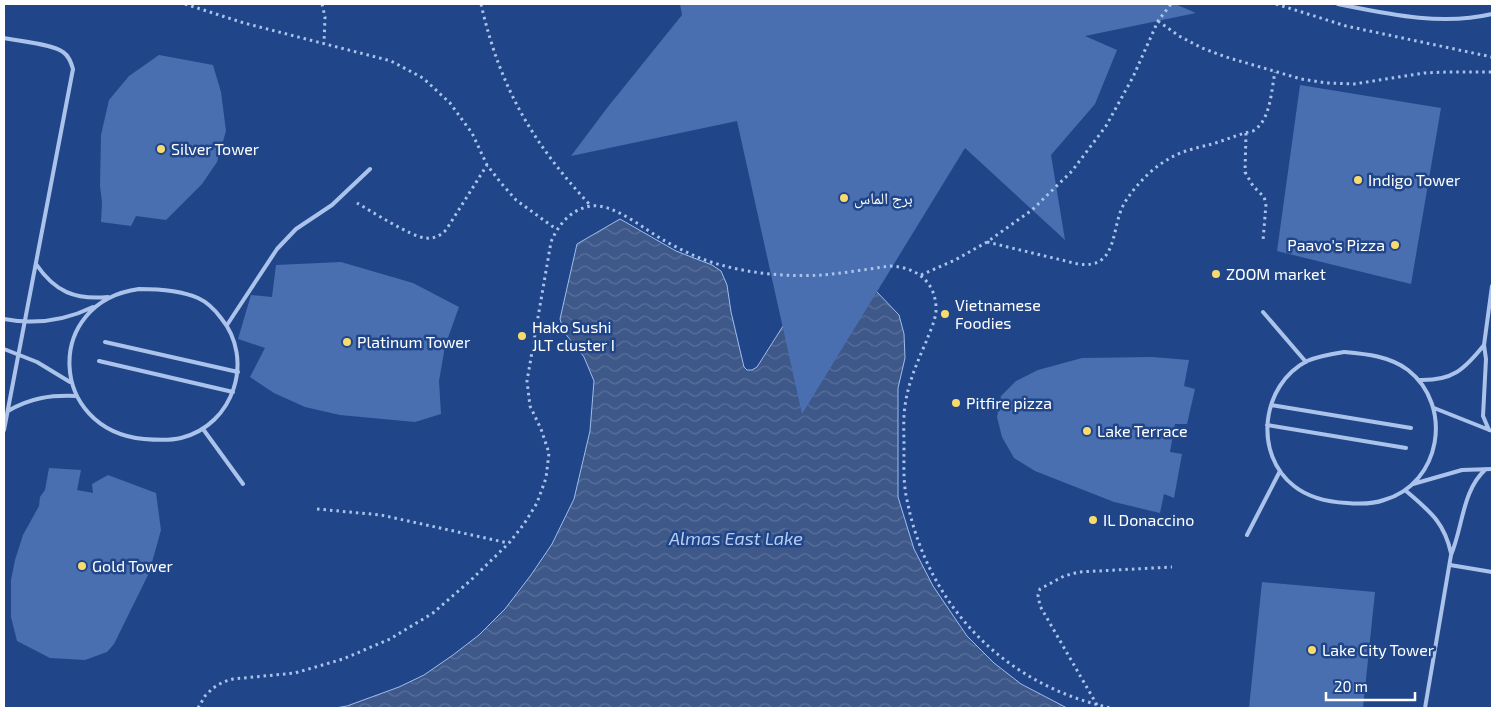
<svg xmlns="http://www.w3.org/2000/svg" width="1496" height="712" viewBox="0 0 1496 712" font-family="'Exo 2','Noto Naskh Arabic',sans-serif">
<defs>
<pattern id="water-waves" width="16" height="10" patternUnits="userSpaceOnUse" patternTransform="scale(1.25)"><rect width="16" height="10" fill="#3d5889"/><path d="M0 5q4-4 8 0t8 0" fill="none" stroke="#5a719b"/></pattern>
</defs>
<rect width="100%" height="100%" fill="#204689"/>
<path fill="url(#water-waves)" stroke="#9fbdec" d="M620 219 676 251 712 265 721 271 727 285 731 312 744 367 747 370H752L757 367 797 304 875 290 899 315 904 334 905 358 898 388V497L914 549 933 586 967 636 994 663 1021 684 1067 708H335L347 706 399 687 424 675 453 655 479 635 505 609 531 575 552 544 574 499 590 431 594 381 584 357 564 332 560 319 577 244Z"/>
<path fill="#496fb1" d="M680 4H1175L1196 13 1085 36 1117 50 1095 104 1051 155 1065 240 965 148 802 414 737 121 571 156 607 108 682 15Z
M159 55 213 65 221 92 226 131 217 162 202 184 166 220 136 216 131 226 101 222 102 202 100 186 101 135 109 100 129 76Z
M1300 85 1441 108 1411 284 1277 251Z
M341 262 413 283 459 307 445 346 439 381 441 414 415 422 340 415 305 407 274 393 250 377 265 348 238 339 251 295 272 297 276 265Z
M1152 357 1189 360 1184 386 1195 389 1187 424H1175L1170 452 1182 454 1174 498 1164 494 1160 513 1114 502 1035 471 1014 458 1002 437 997 417 1001 396 1016 381 1038 370 1082 358Z
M49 468 81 470 77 490 93 493 92 484 108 475 156 493 161 530 149 573 114 644 107 652 85 660 50 658 17 641 11 617V580L15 560 23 535 39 506 40 497 45 490Z
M1262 582 1375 592 1363 708H1249Z"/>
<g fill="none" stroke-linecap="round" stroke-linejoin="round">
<path stroke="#abc3eb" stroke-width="3" stroke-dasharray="2.5 4" stroke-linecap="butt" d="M185 4 244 23 391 61 423 78 450 103 472 133 487 165 501 183 516 200 556 229
M322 4 325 17 324 43
M481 4C500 88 533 144 591 206
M1276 4 1346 26 1492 57
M1158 21 1179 36 1202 48 1226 57 1301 79 1327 83 1354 84 1424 73 1447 72H1492
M1246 133 1245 172 1253 186 1264 197 1266 204 1263 241
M357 203C371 211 410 236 425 238 434 239 440 236 446 230L487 165
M987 242 1078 264C1120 270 1110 226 1125 202 1139 180 1161 159 1186 151 1195 148 1204 146 1212 144 1226 140 1239 134 1253 131 1271 120 1271 91 1275 72
M921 275 955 260 987 242 1032 210 1072 171 1106 126 1133 77 1158 21 1171 4
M317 509 381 515 508 543
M1097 705 1040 606 1038 595 1040 589 1064 576 1079 572 1172 567
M198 708 205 696 213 688 223 682 233 679 295 673 343 659 390 639 433 613 471 580 509 543 524 524 537 503 546 478 549 453 541 429 530 406 527 381 551 242C558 225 571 209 591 206 614 203 645 230 665 241 683 251 702 260 721 265 753 274 790 277 823 275 845 273 868 269 890 266 915 267 934 280 936 306 937 318 930 331 926 342 917 363 908 383 905 406 903 419 904 434 904 448 904 465 903 483 907 500 928 607 1005 685 1111 708"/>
<path stroke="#abc3eb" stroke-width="4" d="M1338 4C1388 14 1441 26 1492 14
M4 38C18 41 53 44 63 52 69 56 71 62 73 69L4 430
M36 264C55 292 75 300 108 297
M139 289C158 289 180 290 198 298 207 302 215 310 221 318 255 359 234 425 181 438 169 441 156 440 144 439 48 430 43 302 139 289Z
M1263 312 1306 362
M4 319C36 325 64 321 93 307
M227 325 277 249 296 229 332 205 370 169
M105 342 238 372
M4 349 37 362 70 382
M1344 352C1366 354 1389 356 1408 370 1454 406 1441 484 1384 500 1373 504 1358 504 1347 503 1328 502 1309 498 1294 486 1253 454 1261 385 1307 361 1319 356 1331 354 1344 352Z
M99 361 233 392
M1419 380C1452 381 1464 370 1484 345
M1271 405 1411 428
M1434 408 1492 431
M8 411C30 398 50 395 76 396
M1267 425 1406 448
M203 429 243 484
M1489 430 1483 416 1486 359 1484 345 1492 286
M1413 484 1462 470 1492 469
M1405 490C1429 511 1444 521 1451 553
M1247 535 1280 471
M1450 565 1492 572
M1425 708 1451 555C1463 527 1462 490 1486 469"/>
</g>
<g fill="#f8db6c" stroke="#204689" stroke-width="2">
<circle cx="161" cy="149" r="5"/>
<circle cx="1358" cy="180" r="5"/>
<circle cx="844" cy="198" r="5"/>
<circle cx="1395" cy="245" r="5"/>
<circle cx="1216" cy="274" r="5"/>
<circle cx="945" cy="314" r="5"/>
<circle cx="522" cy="336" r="5"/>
<circle cx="347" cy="342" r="5"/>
<circle cx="956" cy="403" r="5"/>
<circle cx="1087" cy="431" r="5"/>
<circle cx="1093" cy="520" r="5"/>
<circle cx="82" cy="566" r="5"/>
<circle cx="1312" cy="650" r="5"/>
</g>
<g text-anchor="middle" stroke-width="5" stroke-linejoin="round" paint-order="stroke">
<g font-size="16" fill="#fff" stroke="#204689" text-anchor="start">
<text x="171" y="155">Silver Tower</text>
<text x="1368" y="186">Indigo Tower</text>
<text x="854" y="204">برج الماس</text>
<text x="1385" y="251" text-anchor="end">Paavo's Pizza</text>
<text x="1226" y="280">ZOOM market</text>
<text x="955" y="311">Vietnamese<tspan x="955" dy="18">Foodies</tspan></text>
<text x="532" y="333">Hako Sushi<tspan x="532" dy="18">JLT cluster I</tspan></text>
<text x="357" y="348">Platinum Tower</text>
<text x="966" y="409">Pitfire pizza</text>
<text x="1097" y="437">Lake Terrace</text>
<text x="1103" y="526">IL Donaccino</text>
<text x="92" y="572">Gold Tower</text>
<text x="1322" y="656">Lake City Tower</text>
</g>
<g font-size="18" font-style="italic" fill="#b7cdf2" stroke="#204689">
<text x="736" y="545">Almas East Lake</text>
</g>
</g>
<rect width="1496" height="712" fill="none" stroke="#ffffff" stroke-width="10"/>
<path d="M1326 692v8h89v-8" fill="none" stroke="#ffffff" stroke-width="2.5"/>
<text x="1334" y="692" font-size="15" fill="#ffffff" stroke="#204689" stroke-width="4" paint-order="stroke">20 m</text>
</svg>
